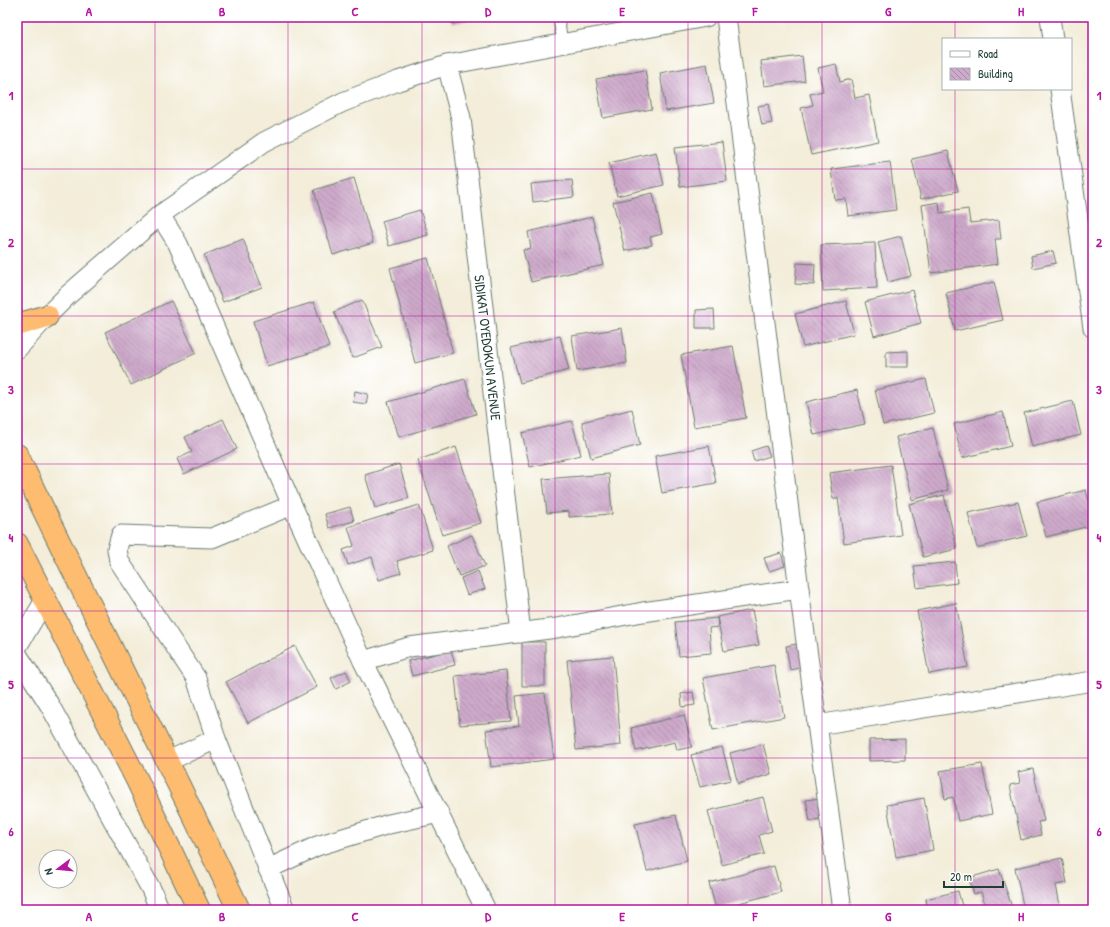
<svg xmlns="http://www.w3.org/2000/svg" width="1110" height="927" viewBox="0 0 1110 927" font-family="'Patrick Hand',sans-serif">
<defs>
<pattern id="building-back-hatch" width="6" height="6" patternUnits="userSpaceOnUse"><rect width="6" height="6" fill="#cea9cb"/><path d="M-1 5l2 2M0 0l6 6M5-1l2 2" fill="none" stroke="#a78ba6"/></pattern>
</defs>
<rect width="100%" height="100%" fill="#fff"/>
<filter id="ink" filterUnits="userSpaceOnUse"><feTurbulence type="fractalNoise" baseFrequency=".025" numOctaves="2"/><feDisplacementMap in="SourceGraphic" scale="8" xChannelSelector="R" yChannelSelector="G"/><feConvolveMatrix kernelMatrix="1 2 1 2 8 2 1 2 1" color-interpolation-filters="sRGB"/></filter>
<filter id="wash" filterUnits="userSpaceOnUse"><feTurbulence type="fractalNoise" baseFrequency=".012" numOctaves="4" result="noise"/><feDisplacementMap in="SourceGraphic" scale="16" xChannelSelector="R" yChannelSelector="G"/><feGaussianBlur stdDeviation="0.9" result="paint"/><feColorMatrix in="noise" values="0 0 0 0 0 0 0 0 0 0 0 0 0 0 0 0 0 1.4 0 .05"/><feComposite in="paint" operator="in"/></filter>
<g filter="url(#wash)">
<rect width="100%" height="100%" fill="#f3edd9"/>
<g id="blocks">
<path fill="url(#building-back-hatch)" d="M450 17H475V18L452 24Z
M987 17H1001V18L988 21Z
M802 56 805 81 764 86 761 61Z
M707 64 714 103 666 111 660 73Z
M836 64 840 82 851 79 855 98 869 95 878 141 811 155 801 108 813 105 810 94 823 91 818 68Z
M645 70 652 109 603 118 596 79Z
M768 104 772 123 762 125 758 106Z
M722 142 727 181 680 187 675 147Z
M948 151 958 191 921 199 912 159Z
M656 152 664 185 617 196 609 163Z
M890 162 896 210 848 216 846 199 835 200 831 169Z
M354 178 373 243 333 255 314 190Z
M572 180 574 197 533 202 531 184Z
M653 193 662 234 650 237 652 245 625 251 613 202Z
M939 202 940 213 968 209 970 223 999 220 1001 239H995L998 264 931 273 922 205Z
M420 210 428 235 389 246 382 221Z
M592 217 604 265 531 282 523 250 531 248 528 232Z
M901 236 911 276 888 282 878 242Z
M243 239 262 287 223 302 204 255Z
M875 243 877 288 823 291 821 245Z
M1053 251 1056 263 1033 268 1031 256Z
M428 258 453 353 415 363 390 268Z
M797 263 815 264 814 285 795 284Z
M994 282 1003 320 955 331 946 293Z
M912 290 921 323 874 336 865 302Z
M362 300 382 347 353 358 334 312Z
M171 301 196 353 131 385 105 332Z
M846 301 854 334 803 347 795 314Z
M314 302 329 347 267 366 253 321Z
M714 309 715 328H696V310Z
M622 328 627 363 577 371 572 336Z
M560 336 569 370 520 383 511 348Z
M733 346 746 418 694 427 681 355Z
M908 351V367H886V352Z
M465 379 476 414 399 437 388 402Z
M926 379 934 413 883 425 875 390Z
M857 390 865 424 814 435 806 402Z
M355 391 368 394 366 404 353 402Z
M1073 401 1081 435 1032 447 1024 413Z
M632 409 640 445 591 458 582 422Z
M1003 412 1011 446 962 458 954 424Z
M223 419 237 449 184 474 177 459 192 452 185 437Z
M572 421 581 455 530 467 522 433Z
M933 428 948 490 912 500 896 437Z
M709 446 716 483 662 493 655 456Z
M766 446 770 456 754 461 751 451Z
M456 447 481 523 442 535 418 460Z
M399 464 409 498 375 508 365 475Z
M891 465 901 535 844 543 838 498 833 499 829 473Z
M609 474 612 514 569 517V511L547 513 543 479Z
M1086 490 1093 517V525L1046 537 1037 502Z
M944 495 957 549 923 557 909 504Z
M1018 502 1027 536 977 548 968 513Z
M419 505 433 550 397 561 401 573 379 580 372 557 348 565 343 550 354 546 348 527Z
M350 507 354 521 329 528 325 514Z
M472 535 485 566 459 576 447 546Z
M781 553 785 566 769 571 764 558Z
M955 562 957 583 917 588 914 566Z
M478 571 485 589 467 595 461 578Z
M956 603 968 667 929 674 917 611Z
M752 610 759 645 724 651 717 617Z
M717 618 718 627 709 628 711 653 679 656 675 622Z
M522 642H545V686H522Z
M802 643 805 667 790 670 786 646Z
M295 646 317 687 248 723 226 682Z
M451 650 455 665 412 676 408 661Z
M613 656 621 745 576 750 567 660Z
M774 665 784 717 713 730 703 678Z
M346 671 351 681 336 689 331 678Z
M506 671 511 721 460 725 455 676Z
M693 692 695 705 682 707 681 694Z
M545 693 554 759 491 767 486 730 519 726 516 696Z
M684 715 692 747 677 750 675 742 636 751 631 728Z
M905 739V760L869 761V740Z
M763 744 771 774 738 784 730 753Z
M722 747 731 780 700 787 691 755Z
M982 764 992 814 958 821 953 797 945 799 940 771Z
M1033 769 1044 821 1038 822 1041 835 1021 840 1010 785 1020 783 1018 772Z
M763 797 772 831 759 835 764 854 722 865 708 811Z
M820 798 824 818 810 821 806 800Z
M924 798 933 850 896 857 887 805Z
M676 815 687 861 647 871 635 824Z
M1062 858 1067 883 1056 885 1061 910H1024L1015 868Z
M774 866 781 892 716 909 709 883Z
M999 869 1013 910H987L981 892 974 894 969 878Z
M958 891 963 910H910L927 905 926 899Z"/>
</g>
</g>
<g filter="url(#ink)">
<use href="#blocks" fill-opacity="0" stroke="#697b6e" stroke-width="1"/>
<g fill="none" stroke-linecap="round" stroke-linejoin="round">
<defs>
<path id="service" d="M558 17 563 43"/>
<g id="minor">
<path d="M726 17 799 589 842 910"/>
<path d="M1050 17 1053 39"/>
<path id="s1" d="M447 65 461 118 521 633"/>
<path d="M1060 89 1093 328"/>
<path d="M160 215 178 244 292 505 363 661 486 910"/>
<path d="M17 349 47 316 68 295 160 215 264 142 343 102 398 81 447 65 706 17"/>
<path d="M17 647 45 600"/>
<path d="M17 654 49 704 151 889 160 910"/>
<path d="M363 661 409 647 557 628 643 612 799 589"/>
<path d="M817 725 1093 681"/>
<path d="M168 761 216 739"/>
<path d="M268 869 317 846 389 824 439 813"/>
<path d="M285 910 216 739 196 678 119 561 117 549 121 535 212 538 292 505"/>
</g>
<path id="trunk" d="M17 325 47 316
M17 455C90 607 167 758 239 910
M17 544 137 780 199 910"/>
</defs>
<use href="#service" stroke="#697b6e" stroke-width="12"/>
<use href="#minor" stroke="#697b6e" stroke-width="21"/>
<use href="#trunk" stroke="#697b6e" stroke-width="24"/>
<use href="#service" stroke="#fff" stroke-width="10"/>
<use href="#minor" stroke="#fff" stroke-width="19"/>
<use href="#trunk" stroke="#febc70" stroke-width="22"/>
</g>
</g>
<path fill="none" stroke="#b5179e" stroke-width="1" stroke-opacity="0.55" d="M155 17V910M288 17V910M422 17V910M555 17V910M688 17V910M822 17V910M955 17V39M955 89V910M17 169H1093M17 316H1093M17 464H1093M17 611H1093M17 758H1093"/>
<g text-anchor="middle" stroke-width="3.5" stroke-linejoin="round" paint-order="stroke">
<g font-size="14" fill="#1f3d34" stroke="#fff">
<text dy="5" stroke="none"><textPath href="#s1" startOffset="286">SIDIKAT OYEDOKUN AVENUE</textPath></text>
</g>
</g>
<rect width="1110" height="927" fill="none" stroke="#fff" stroke-width="44"/>
<rect x="942" y="38" width="130" height="52" fill="#ffffff" stroke="#a5b1ae"/>
<rect x="950" y="51" width="20" height="6" fill="#ffffff" stroke="#a5b1ae"/>
<text x="978" y="58" font-size="12" fill="#1f3d34">Road</text>
<rect x="950" y="68" width="20" height="12" fill="url(#building-back-hatch)" stroke="#a5b1ae"/>
<text x="978" y="78" font-size="12" fill="#1f3d34">Building</text>
<g transform="translate(58 869) rotate(254)"><circle r="19" fill="#ffffff" stroke="#a5b1ae"/>
<path d="M0-3L7 15L0 10L-7 15Z" fill="#b5179e"/>
<text y="-6" font-size="11" font-weight="bold" text-anchor="middle" fill="#1f3d34">N</text>
</g>
<path d="M944 881v6h59v-6" fill="none" stroke="#1f3d34" stroke-width="2"/>
<text x="950" y="881" font-size="12" fill="#1f3d34" stroke="#ffffff" stroke-width="3" paint-order="stroke">20 m</text>
<rect x="22" y="22" width="1066" height="883" fill="none" stroke="#b5179e" stroke-width="1.5"/>
<g font-size="13" text-anchor="middle" font-weight="bold" fill="#b5179e">
<text x="89" y="16">A</text>
<text x="222" y="16">B</text>
<text x="355" y="16">C</text>
<text x="488" y="16">D</text>
<text x="622" y="16">E</text>
<text x="755" y="16">F</text>
<text x="888" y="16">G</text>
<text x="1021" y="16">H</text>
<text x="11" y="100">1</text>
<text x="1099" y="100">1</text>
<text x="11" y="247">2</text>
<text x="1099" y="247">2</text>
<text x="11" y="394">3</text>
<text x="1099" y="394">3</text>
<text x="11" y="542">4</text>
<text x="1099" y="542">4</text>
<text x="11" y="689">5</text>
<text x="1099" y="689">5</text>
<text x="11" y="836">6</text>
<text x="1099" y="836">6</text>
<text x="89" y="921">A</text>
<text x="222" y="921">B</text>
<text x="355" y="921">C</text>
<text x="488" y="921">D</text>
<text x="622" y="921">E</text>
<text x="755" y="921">F</text>
<text x="888" y="921">G</text>
<text x="1021" y="921">H</text>
</g>
</svg>
